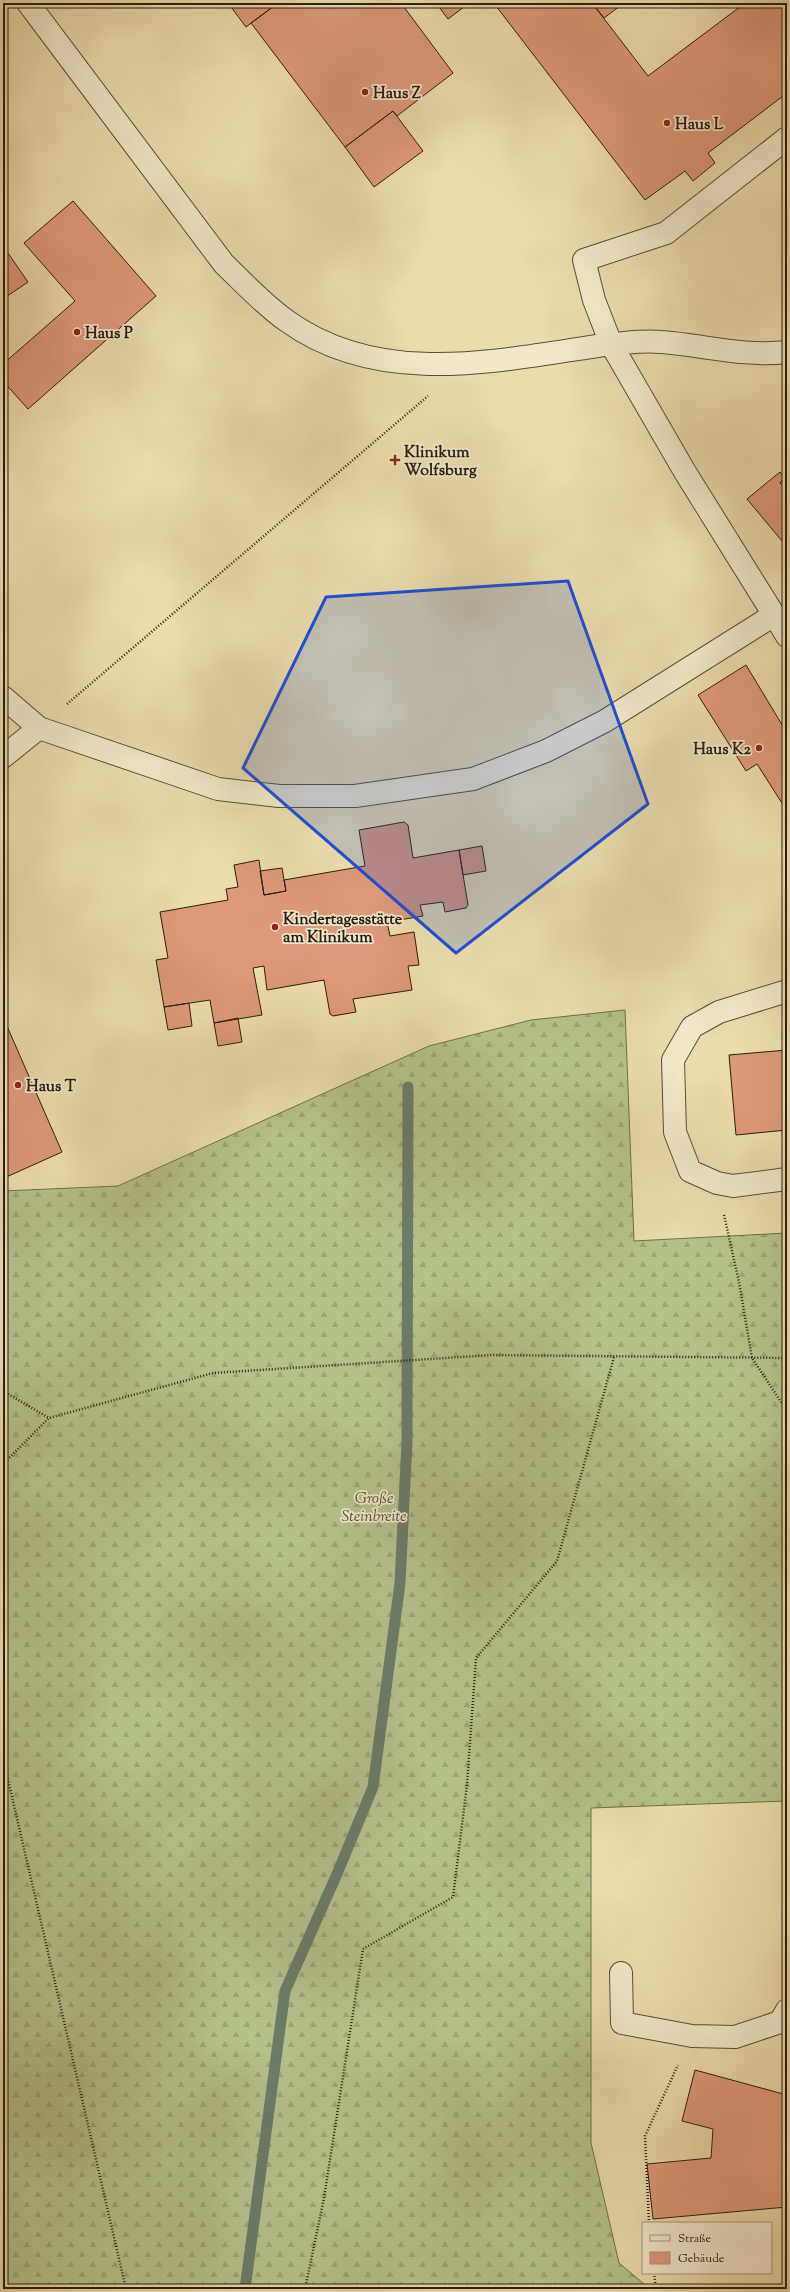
<svg xmlns="http://www.w3.org/2000/svg" width="790" height="2292" viewBox="0 0 790 2292" font-family="'Sorts Mill Goudy',serif">
<defs>
<pattern id="forest-firs" width="22" height="20" patternUnits="userSpaceOnUse"><rect width="22" height="20" fill="#b5c18b"/><path d="M5 1l3.5 6h-7zM16 11l3.5 6h-7z" fill="#9ca577"/></pattern>
</defs>
<rect width="100%" height="100%" fill="#ebdcac"/>
<filter id="stains"><feTurbulence type="fractalNoise" baseFrequency=".005" numOctaves="4"/><feColorMatrix values="0 0 0 0 .2 0 0 0 0 .09 0 0 0 0 .02 0 0 0 .5 -.17"/></filter>
<radialGradient id="worn" r=".72"><stop offset=".6" stop-color="#630" stop-opacity="0"/><stop offset="1" stop-color="#630" stop-opacity=".3"/></radialGradient>
<path fill="url(#forest-firs)" stroke="#6e6f4c" d="M625 1010 634 1241 787 1233V1801L591 1808V2143L619 2263 650 2289H3V1191L118 1186 429 1046 531 1020Z"/>
<g fill="none" stroke-linecap="round" stroke-linejoin="round">
<path stroke="#6b7c69" stroke-width="11" d="M245 2289 285 1991 337 1874 373 1787 400 1583 407 1442 408 1087"/>
</g>
<path fill="#dd9978" stroke="#271d0e" d="M228 3H278L246 27Z
M278 3H401L453 73 397 116 393 111 345 147 251 23Z
M436 3H469L448 19Z
M500 3H592L648 76 745 3H787V93L708 153 715 163 693 181 685 171 645 200 496 6Z
M592 3H624L604 18Z
M393 111 423 151 374 187 345 147Z
M73 201 156 296 28 409 3 381V364L75 301 24 243Z
M3 246 28 282 3 299Z
M780 472 784 478 780 483 787 490V547L747 499Z
M787 475V490L780 483Z
M746 665 787 733V811L757 764 746 771 698 695Z
M404 822 408 825 413 858 459 850 468 905 466 908 445 912 443 902 420 905 423 916 387 922 390 936 414 932 419 965 408 966 412 990 353 999 356 1012 333 1016 330 1014 324 980 267 990 264 966 253 968 262 1015 214 1023 210 1000 164 1007 156 960 168 958 160 912 228 900 226 889 238 887 234 865 259 860 264 895 286 891 284 880 365 866 359 830Z
M482 846 486 871 463 875 459 850Z
M282 868 286 891 264 895 260 871Z
M189 1003 192 1026 168 1030 164 1007Z
M3 1017 62 1152 4 1178 3 1176Z
M238 1018 242 1042 218 1046 214 1023Z
M787 1050V1130L736 1135 729 1055Z
M695 2070 787 2095V2207L653 2219 647 2164 711 2158 713 2129 682 2121Z"/>
<g fill="none" stroke-linecap="round" stroke-linejoin="round">
<defs>
<path id="lane" d="M787 138 666 233 584 260 594 300 611 344C627 343 645 340 661 342 703 345 744 357 787 352
M3 697 39 728 218 789 279 796H355L473 779 546 751 605 721 774 615
M3 757 39 728
M787 991 719 1012 692 1027 673 1060 675 1132 690 1171 717 1183 733 1186 787 1179
M621 1973 622 2023 692 2036 735 2037 780 2022 787 2010"/>
<path id="street" d="M28 3 224 264C245 284 264 305 287 321 383 390 504 359 611 344L685 472 787 636"/>
</defs>
<use href="#lane" stroke="#584d36" stroke-width="24"/>
<use href="#street" stroke="#584d36" stroke-width="24"/>
<path stroke="#271d0e" stroke-width="2.5" stroke-dasharray="1 2" stroke-linecap="butt" d="M67 704 428 396
M724 1215 739 1282 752 1358 787 1411
M3 1391 49 1418
M3 1464 49 1418 213 1373 492 1355 787 1358
M3 1758 126 2289
M649 2223 645 2136 678 2065
M654 2273 656 2289
M305 2289 324 2198 363 1949 453 1897 467 1785 476 1658 557 1561 614 1357"/>
<use href="#lane" stroke="#f2e8c9" stroke-width="22"/>
<use href="#street" stroke="#f2e8c9" stroke-width="22"/>
</g>
<path fill="#1d4ed8" fill-opacity="0.2" stroke="#1d4ed8" stroke-width="3" stroke-linejoin="round" d="M568 581 648 804 456 953 243 768 326 597Z"/>
<g fill="#8f2418" stroke="#f2e8c9" stroke-width="1.5">
<circle cx="365" cy="92" r="4"/>
<circle cx="667" cy="123" r="4"/>
<circle cx="77" cy="332" r="4"/>
<path d="M393 454h4v4h4v4h-4v4h-4v-4h-4v-4h4z"/>
<circle cx="759" cy="748" r="4"/>
<circle cx="275" cy="927" r="4"/>
<circle cx="18" cy="1085" r="4"/>
</g>
<g text-anchor="middle" stroke-width="3.5" stroke-linejoin="round" paint-order="stroke">
<g font-size="16" font-weight="bold" fill="#271d0e" stroke="#f2e8c9" text-anchor="start">
<text x="373" y="98">Haus Z</text>
<text x="675" y="129">Haus L</text>
<text x="85" y="338">Haus P</text>
<text x="404" y="457">Klinikum<tspan x="404" dy="18">Wolfsburg</tspan></text>
<text x="751" y="754" text-anchor="end">Haus K2</text>
<text x="283" y="924">Kindertagesstätte<tspan x="283" dy="18">am Klinikum</tspan></text>
<text x="26" y="1091">Haus T</text>
</g>
<g font-size="16" font-style="italic" fill="#524e34" stroke="#f2e8c9">
<text x="374" y="1503">Große<tspan x="374" dy="18">Steinbreite</tspan></text>
</g>
</g>
<rect width="790" height="2292" fill="none" stroke="#ebdcac" stroke-width="16"/>
<rect x="4" y="4" width="782" height="2284" fill="none" stroke="#271d0e" stroke-width="2"/>
<rect x="8" y="8" width="774" height="2276" fill="none" stroke="#271d0e"/>
<rect x="642" y="2222" width="130" height="52" fill="#f2e8c9" stroke="#a1977e"/>
<rect x="650" y="2235" width="20" height="6" fill="#f2e8c9" stroke="#a1977e"/>
<text x="678" y="2242" font-size="12" fill="#271d0e">Straße</text>
<rect x="650" y="2252" width="20" height="12" fill="#dd9978" stroke="#a1977e"/>
<text x="678" y="2262" font-size="12" fill="#271d0e">Gebäude</text>
<rect width="100%" height="100%" filter="url(#stains)"/>
<rect width="100%" height="100%" fill="url(#worn)"/>
</svg>
